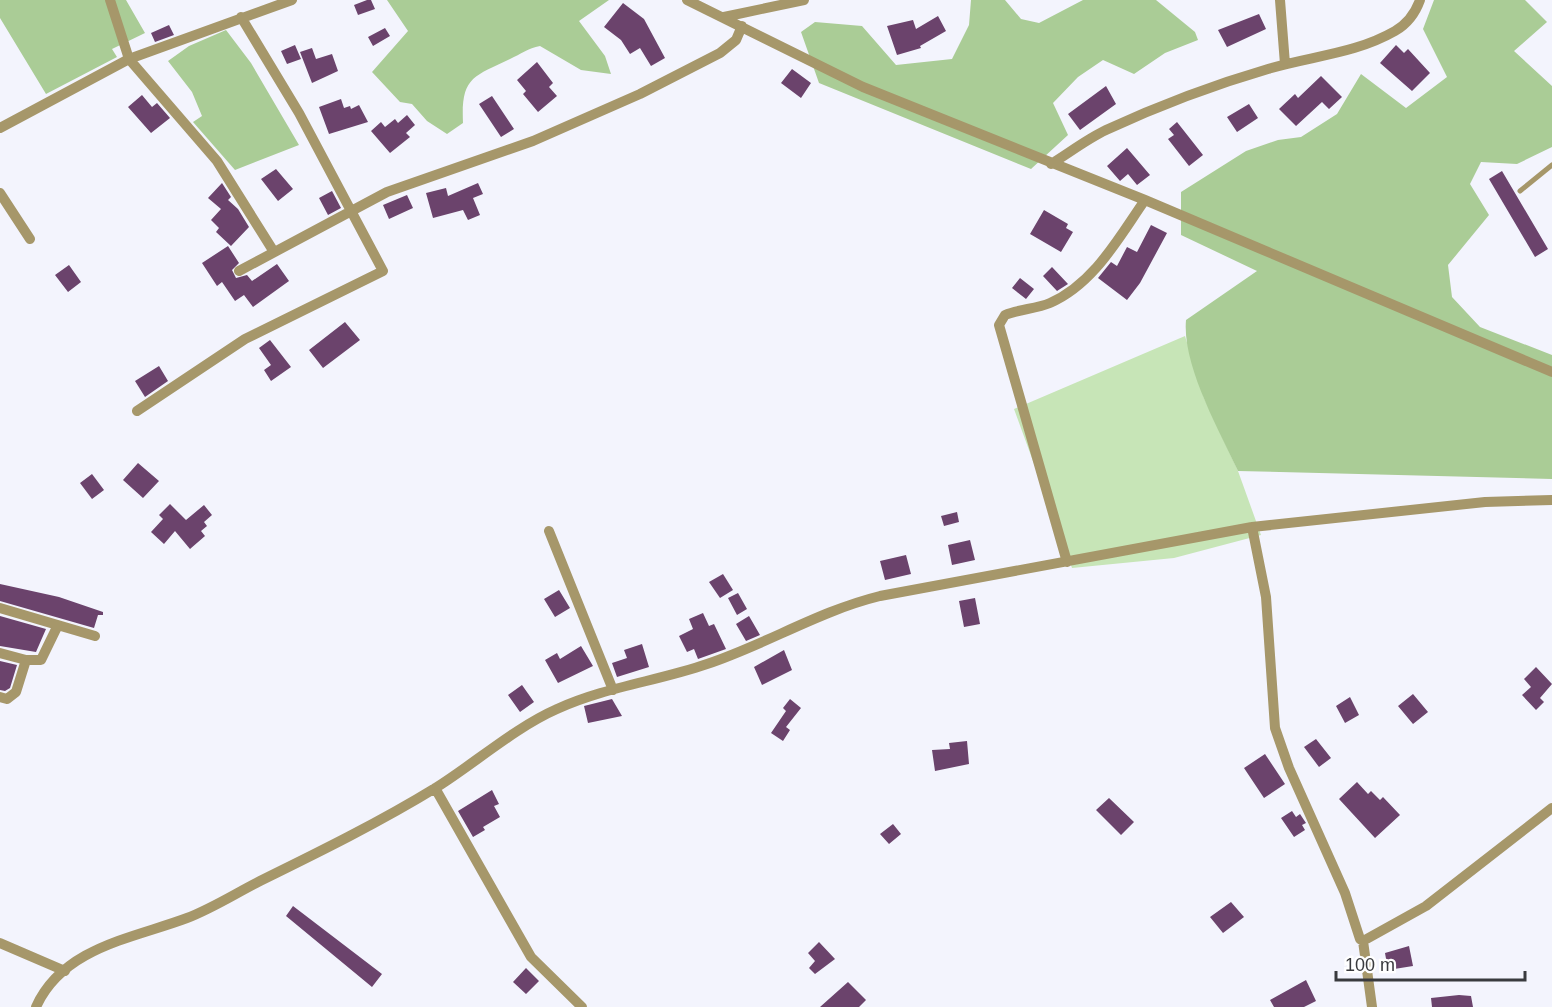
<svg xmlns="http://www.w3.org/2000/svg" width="1552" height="1007" viewBox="0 0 1552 1007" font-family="Arial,sans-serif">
<rect width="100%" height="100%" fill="#f3f4fd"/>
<path fill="#c7e5b7" d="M1185 336 1204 398 1238 471 1261 535 1174 558 1072 568 1014 409Z"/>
<path fill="#aacc96" d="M0 0H126L145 33 112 49 117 57 46 94 0 18Z
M387 0H609L579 21 605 56 611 74 581 70 540 46C528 48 521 54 510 59 472 77 461 78 463 123L447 134 427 121 412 104 400 102 372 72 408 31Z
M971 0H1005L1021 19 1039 23 1083 0H1156L1195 32 1198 40 1165 53 1134 74 1103 60 1078 77 1053 103 1068 135 1031 169 819 83 801 32 815 22 862 26 896 65 952 59 969 25Z
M1434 0H1525L1547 22 1514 51 1552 86V147L1517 164 1481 162 1470 184 1489 215 1448 265 1452 297 1480 327 1552 355V479L1238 471C1219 430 1182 365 1186 320L1257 271 1181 235V192L1246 151 1278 140 1301 137 1337 114 1361 74 1406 108 1447 77 1423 29Z
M226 30 251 63 299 145 235 170 193 122 202 116 192 92 168 61 189 46Z"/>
<path fill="#6b436c" d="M367 0H371L375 9 358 15 354 5Z
M623 3 644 19 665 58 651 66 640 48 630 54 621 40 604 27Z
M1259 14 1266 29 1227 47 1218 30Z
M938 16 946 31 920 46 921 48 897 55 887 26 913 20 916 29Z
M169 25 174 35 155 42 151 33Z
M385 28 390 36 373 46 368 37Z
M295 45 301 59 287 64 281 51Z
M1396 45 1404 53 1408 49 1430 73 1412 91 1380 63Z
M312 48 316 59 332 54 338 71 312 83 300 52Z
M537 62 553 83 549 87 557 96 538 112 523 94 526 91 517 80Z
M792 69 811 83 801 98 781 83Z
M1321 76 1342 97 1329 109 1322 102 1296 126 1279 109 1295 94 1298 98Z
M1106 86 1116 104 1080 130 1068 114Z
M142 95 152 107 157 103 170 118 151 133 128 107Z
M492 96 514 129 501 137 479 104Z
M341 99 344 108 350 106 351 109 359 105 368 122 329 134 319 107Z
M1249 104 1258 118 1237 132 1227 117Z
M407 115 415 125 406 133 410 137 390 153 371 131 381 122 385 127 395 119 398 123Z
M1177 122 1203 155 1189 166 1168 139 1174 135 1169 129Z
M1127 148 1150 175 1137 185 1128 174 1120 181 1107 166Z
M276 169 293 189 278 201 261 179Z
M1502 171 1548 249 1535 257 1489 179Z
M222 183 231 197 228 200 238 209 249 227 231 246 216 232 219 228 211 220 221 209 208 198Z
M478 183 483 194 473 198 480 215 468 220 463 210 433 218 426 193 446 188 448 196Z
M332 191 341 208 328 215 319 198Z
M407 195 413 208 389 219 383 205Z
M1044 210 1068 224 1066 228 1073 232 1061 252 1030 234Z
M1151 225 1167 233 1140 283 1127 300 1098 278 1111 262 1117 266 1127 247 1137 252Z
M228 246 239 263 232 270 236 278 247 275 252 281 277 264 289 281 253 307 244 295 235 301 222 282 217 286 202 263Z
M69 265 81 282 68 292 55 275Z
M1052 267 1068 284 1057 291 1043 276Z
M1020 278 1034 289 1026 299 1012 288Z
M345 322 360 340 323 368 309 350Z
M270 340 291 367 271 381 264 370 271 365 259 348Z
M159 366 168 381 145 397 135 381Z
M138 463 159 481 143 498 123 480Z
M92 474 104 490 92 499 80 483Z
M170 504 186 520 204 505 212 515 204 522 207 526 201 531 205 536 190 549 175 531 164 544 151 532 163 519 159 515Z
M957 512 959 522 944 526 941 516Z
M970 540 975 560 952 565 948 545Z
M906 555 911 574 885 580 880 561Z
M723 574 733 590 720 598 709 582Z
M0 584 59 597 103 612V615H98L94 628 0 601Z
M559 590 570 608 555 617 544 599Z
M738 593 747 609 737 615 728 598Z
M975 598 980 624 964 627 959 601Z
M703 613 709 626 714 624 726 649 698 659 694 649 687 652 679 636 693 629 689 619Z
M0 616 46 629 36 652 0 646Z
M749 616 760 635 746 641 736 624Z
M642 644 649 667 617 677 612 663 627 658 624 650Z
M581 646 593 666 558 683 545 660 557 653 560 659Z
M784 650 792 670 762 685 754 667Z
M0 661 17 665 10 688 5 691 0 690Z
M1536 667 1552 684 1540 698 1544 702 1536 710 1522 695 1531 687 1524 679Z
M522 685 534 702 520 712 508 695Z
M1413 694 1428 712 1413 724 1398 706Z
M1350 697 1359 715 1345 723 1336 706Z
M612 699 622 716 588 723 584 706Z
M790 699 801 708 786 727 790 730 783 741 771 733 786 711 783 708Z
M1316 739 1331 758 1319 767 1304 747Z
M967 741 969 764 935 771 932 750 950 749 949 743Z
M1265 754 1285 784 1264 798 1244 768Z
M1357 782 1368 794 1371 791 1380 800 1383 797 1400 815 1375 838 1339 799Z
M492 790 499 804 494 806 500 817 483 827 485 830 473 837 458 811Z
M1109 798 1134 822 1121 835 1096 810Z
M1292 811 1296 817 1300 814 1306 823 1302 825 1305 830 1294 837 1281 818Z
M893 824 901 834 889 844 880 834Z
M1231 902 1244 917 1223 933 1210 917Z
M293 906 382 974 372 987 286 916Z
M819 942 835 959 815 974 809 968 815 961 808 953Z
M1409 946 1413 966 1388 970 1385 953Z
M526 968 539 981 526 994 513 982Z
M1306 980 1316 1001 1304 1007H1274L1270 1000Z
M848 982 866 1000 859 1007H820Z
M1459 995 1471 996 1473 1007H1432L1431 998Z"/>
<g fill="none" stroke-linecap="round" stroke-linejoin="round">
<path stroke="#a6976a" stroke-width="5" d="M1520 191 1552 165"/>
<path stroke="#a6976a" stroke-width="10" d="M110 0 129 59 217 161 274 252
M687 0 863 87 1145 200 1552 372
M1280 0 1285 64
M724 17 804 0
M0 128 129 59 292 0
M1051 164C1069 153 1087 139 1106 130 1158 106 1213 85 1268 69 1311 56 1355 54 1395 31 1407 24 1415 14 1420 0
M0 193 30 239
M239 271 387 192 533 141 640 94 720 53 736 40 742 26
M137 411 245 339 383 271 299 113 241 17
M1252 527 1266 597 1275 728 1289 768 1345 893 1360 939 1363 941 1372 1007
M549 531 613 690
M1067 562 999 325 1005 315C1019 309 1036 309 1050 303 1094 284 1119 237 1145 200
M0 608 95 636
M0 653 26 660H41L58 625
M0 697 7 699 16 692 26 660
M435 788 531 957 582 1007
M1363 941 1426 906 1552 808
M0 943 65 971
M36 1007C63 947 134 938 187 918 213 908 236 893 260 881 319 852 380 822 437 787 475 763 516 727 557 709 605 687 658 681 707 664 767 644 819 611 880 596L1252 527 1485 502 1552 500"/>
</g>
<path d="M1336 971v9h189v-9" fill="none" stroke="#393a3e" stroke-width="3"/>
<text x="1345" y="971" font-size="18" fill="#393a3e" stroke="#ffffff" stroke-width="4.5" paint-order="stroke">100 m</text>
</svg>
